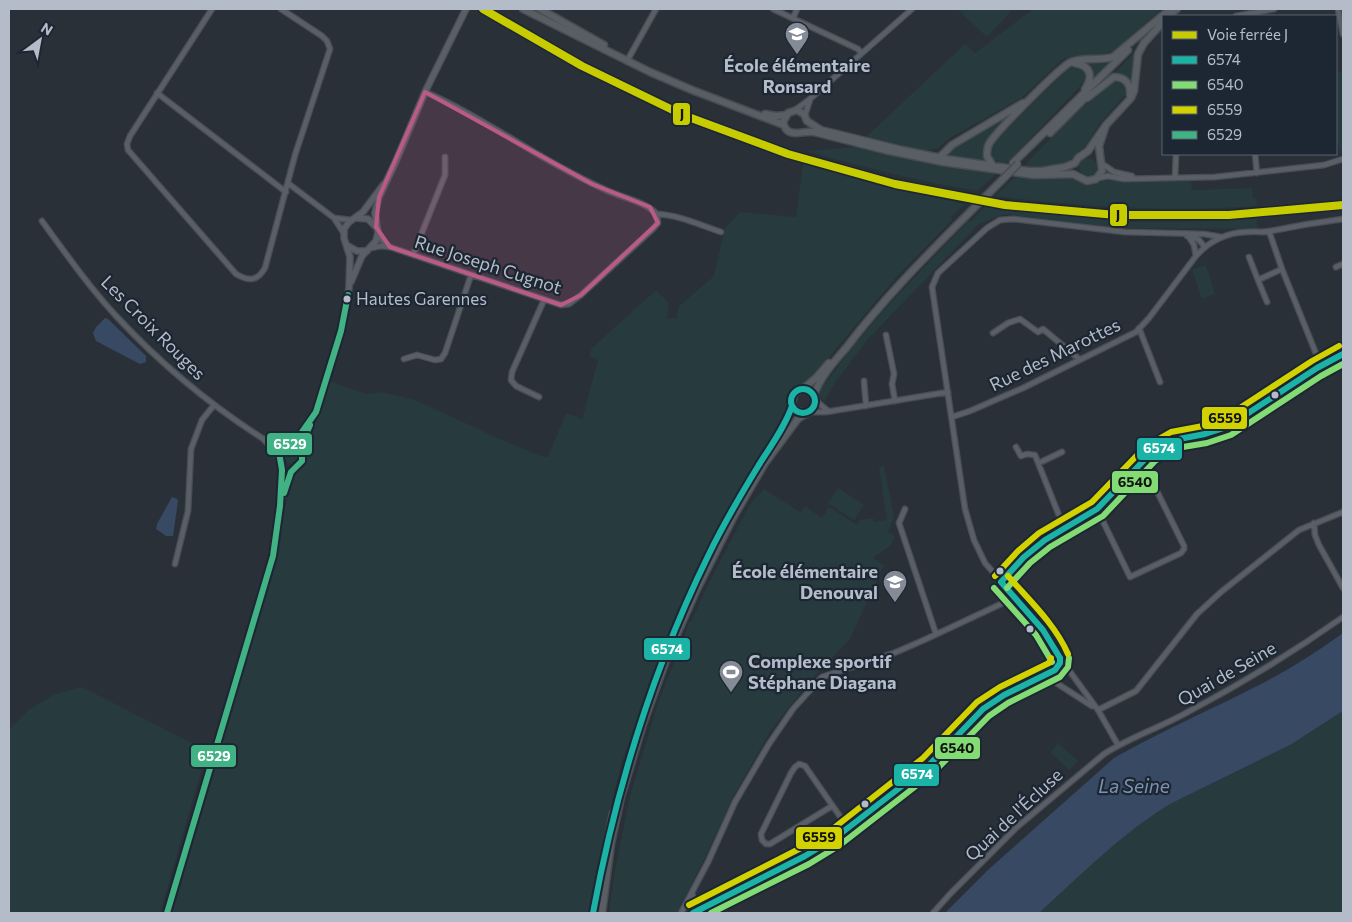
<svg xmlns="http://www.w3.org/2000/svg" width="1352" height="922" viewBox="0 0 1352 922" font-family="Commissioner,sans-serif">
<rect width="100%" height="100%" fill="#2a3038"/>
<path fill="#273a3e" d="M957 9H1013L987 37Z
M1033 9H1162L1115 50C1099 59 1080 53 1063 59L1021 98 948 139 939 148 925 151 866 137 965 44 975 53Z
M1136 51 1131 82 1125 76 1113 75Z
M1113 59 1092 79 1090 68 1083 62Z
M1078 67C1086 70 1087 75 1084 82L1010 160 1004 164 994 160 990 151 992 144 1068 69Z
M1343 71V154H1341L1336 137V72Z
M1115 82C1123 83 1126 87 1125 95L1100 123 1087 145 1081 149 1072 160 1048 167 1024 166 1066 122 1110 84Z
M1014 110 985 144 984 156 989 165 944 157 948 151Z
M856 147 943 166 996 174 978 191C919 181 865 168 807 151Z
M1079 167a9 9 0 1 1 18 0a9 9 0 1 1-18 0Z
M803 164 884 187 965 204 951 217 952 220 898 275 807 383C786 396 792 392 786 414L714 535 673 623 651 680 621 765 603 839 589 913H167L273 556 292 479 306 463 307 443 318 417 326 380 366 394 382 392 415 400 502 440 541 456 548 457 566 413 578 417 582 420 598 360 589 356 592 348 656 290 669 303 667 318 676 319 679 306 714 276 725 228 740 212 796 217Z
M1016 176 1038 179 1069 178 1089 186 1107 179 1134 182 1191 181 1192 190 1252 188 1253 198H1256L1257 206C1169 212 1083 207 996 196Z
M986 206 1128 222H1177L1257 219V229H1249L1117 228 1005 214 979 224 869 338 836 381 824 402 820 395 822 388 854 345 893 300 968 221 970 222Z
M1206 265 1215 294 1202 299 1192 270Z
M284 457a7 7 0 1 1 14 0a7 7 0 1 1-14 0Z
M884 466 894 517 888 532 895 536 890 546 873 558 884 565 850 639 808 683 771 730 733 797 707 854 677 913H609L615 869 630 796 658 703 685 634 689 621 691 622 709 583 750 504 764 489 800 512 805 506 822 518 829 507 857 525 860 520 873 518 874 522 887 520 879 467Z
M838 488 864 505 854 520 828 503Z
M82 687 207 751 160 913H9V730L30 709 55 694Z
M1343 711V913H1039C1081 875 1123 832 1172 803L1290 745Z
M1058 743 1078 761 1069 770 1050 752Z"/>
<path fill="#384963" d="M105 318 108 319 146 356V362L140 364 96 341 93 333 96 327Z
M172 497 177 499 178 501 173 536H166L156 529 157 524Z
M1343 633V711L1290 745 1172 803C1123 832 1081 875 1039 913H945L988 870 1114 758C1163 730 1215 708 1265 682 1292 668 1318 651 1343 633Z"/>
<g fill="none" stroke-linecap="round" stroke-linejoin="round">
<defs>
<path id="minor" d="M212 9 130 136 127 144 128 150 236 274C248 281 257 282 265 268L295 155 330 49 327 41 322 36 281 9
M773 9 858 49 861 53
M1338 9 1343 34
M1236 16 1274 9
M793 18 797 9
M627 61 656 9
M425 92C455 104 481 121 509 137 540 156 573 175 606 190 623 198 644 201 657 214
M157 93 286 192
M795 110 810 99 912 9
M805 115 810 100
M1255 154 1257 173
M1101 163 1114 172 1132 176
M1175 177 1176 154
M1098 178 1108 176 1124 179 1215 177 1324 165 1343 159
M289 184 334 218 343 232
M657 214C679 215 700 225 721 232
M335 218 351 220
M42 221C66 254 90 288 118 318 160 363 209 404 262 438
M1269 231 1282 269 1321 366
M378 233 382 240 388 246
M1187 236 1198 239 1205 247
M1189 237 1194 245 1196 256
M371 248 381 246 390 247 561 305 569 304 581 295 653 229 658 223 657 214
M413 255 445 175V157
M1249 257 1258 280
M1336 267 1343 264
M1267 302 1258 280 1282 269
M1139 328 1160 382
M993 333 1008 323 1020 319 1038 332 1043 329 1079 359
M886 335 894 374 892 384 895 401
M404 359 417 355 435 360 441 359 445 353 471 275
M864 381 866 406
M539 397 516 386 511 380 512 372 544 300
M816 401 828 411
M811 412H826L948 392
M952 417 970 411 1023 388 1136 332 1149 318 1196 256C1209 241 1228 232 1247 232 1255 231 1263 233 1271 231 1295 226 1319 222 1343 219
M1016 447 1021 456 1027 454 1035 455 1064 528
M279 458 275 451 262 438 284 446
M1039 463 1062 452
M905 509 899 523 936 634
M1097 509 1130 577 1181 553 1184 549V546L1142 461
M1314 523 1315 535 1319 545 1343 588
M175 564 188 511 191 449 202 420 214 405
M1001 582 1024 557 1045 540 1097 509 1150 454 1174 440 1205 434 1227 427 1317 368 1343 354
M1046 675 1047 677 1092 706
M1098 710 1136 691 1197 614 1221 592 1299 530 1343 512
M1118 745 1098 710 1060 658 1055 648 1021 604 985 563 974 540 965 509 932 287 938 273 987 228 1000 220 1013 219 1125 232 1204 234 1221 237
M832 806 770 844H766L762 840 761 834 791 773 795 767 799 764 805 766 848 828
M692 893 694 902 704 907
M681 913 708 862 735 802 769 744 793 709 822 677 894 653 924 640 1001 604 1012 595
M693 913 706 906 805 856 835 838 929 765 983 709 1004 695 1055 670 1060 663V658
M933 913 950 894 1017 827 1104 754C1130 737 1159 728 1186 713 1241 684 1292 653 1343 617"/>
<path id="tertiary" d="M357 218 368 219 376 227
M348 246 357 251H367
M351 282 362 256 376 241 378 233 375 213 379 197 396 161 425 92 466 9
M315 415 341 331 349 288 350 257 344 238V229L349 222 363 212 384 184
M283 496 290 475 302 461V444L310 426
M167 913 273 556 280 506 282 470 279 458V452L284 446 295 442 316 412"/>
<path id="secondary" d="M523 9 650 72 692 90 784 125
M540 9 604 45
M1168 16 1177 9
M1160 18 1170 9
M1074 63C1090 65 1094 76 1085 89
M1087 98 1114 77C1125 77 1131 84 1130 95
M765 114 776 116 786 115
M1106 125 1099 146 1102 171 1096 179 1087 181 1073 174 1034 175 943 162 885 150 814 132C802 130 787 140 783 122L788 113 797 110 804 114 807 121 821 130 902 150 946 159 1028 171H1042L1065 167 1075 163 1078 158 1088 151 1106 125 1131 98 1134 91 1138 54 1144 43 1163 22
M1050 133 1089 94
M939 158 952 145 1023 103
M1013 163 1128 50
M993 166 987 156C987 152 987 148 989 144 994 134 1061 66 1071 62 1084 57 1099 61 1113 57L1162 16
M803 389 817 377 829 363
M814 396C819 378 834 362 846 348 881 302 921 261 962 220
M761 462 787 420 792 406
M593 913 613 813
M602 913 611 843 621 797 643 724 669 652 697 589 734 516 765 463 797 420C802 414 810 414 814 408 822 395 805 383 794 394L792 404 795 410 804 413"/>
</defs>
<use href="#minor" stroke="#484c53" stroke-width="7"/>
<use href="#tertiary" stroke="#484c53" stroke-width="8"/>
<use href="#secondary" stroke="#484c53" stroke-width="9"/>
<use href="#minor" stroke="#5a5e66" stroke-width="4.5"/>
<use href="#tertiary" stroke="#5a5e66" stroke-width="5.5"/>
<use href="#secondary" stroke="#595d64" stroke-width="6"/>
<defs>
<path id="secondary-bridge" d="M962 220 1018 164"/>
</defs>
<use href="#secondary-bridge" stroke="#484c53" stroke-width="9" stroke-linecap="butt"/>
<use href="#secondary-bridge" stroke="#595d64" stroke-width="6"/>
<defs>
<path id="bus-1" d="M791 401a12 12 0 1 1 24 0a12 12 0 1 1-24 0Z
M1001 582 1024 557 1045 540 1097 509 1150 454 1174 440 1205 434 1227 427 1317 368 1343 354
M1001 582 1043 630 1060 658
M593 913C616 788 653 668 709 554 723 525 740 496 757 468 769 448 784 429 792 406
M693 913 805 856 835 838 929 765 983 709 1004 695 1055 670 1060 663V658"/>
<path id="bus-2" d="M994 588 1036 635 1052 662
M1007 588 1030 563 1050 547 1103 516 1155 461 1177 448 1207 443 1231 435 1321 376 1343 364
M711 913 809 864 840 845 934 772 989 716 1008 703 1060 677 1068 667 1069 658"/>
<path id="bus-3" d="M995 576 1018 551 1039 533 1092 502 1145 447 1171 432 1203 426 1223 419 1312 361 1339 346
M1008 576C1029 600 1055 624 1068 654
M689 905 801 848 830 831 923 758 977 702 1000 687 1049 663 1051 658"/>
<path id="bus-4" d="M284 493 291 472 302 461V444L310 425
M167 913 273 556 280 506 282 470 279 452 284 446 295 442 316 412 341 331 348 295"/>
</defs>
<use href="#bus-1" stroke="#1d2633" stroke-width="10"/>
<use href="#bus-2" stroke="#1d2633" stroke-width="10"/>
<use href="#bus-3" stroke="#1d2633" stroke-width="10"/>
<use href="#bus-4" stroke="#1d2633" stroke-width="10"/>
<use href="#bus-1" stroke="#1ab3a6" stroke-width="6"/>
<use href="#bus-2" stroke="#82dc73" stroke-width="6"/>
<use href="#bus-3" stroke="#d2d200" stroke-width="6"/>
<use href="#bus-4" stroke="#40b284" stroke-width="6"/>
<defs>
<path id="rail-1" d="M483 9 582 66 683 115 788 154 895 184 1005 205 1116 215H1229L1343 205"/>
</defs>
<use href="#rail-1" stroke="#1d2633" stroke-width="11"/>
<use href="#rail-1" stroke="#c6cc00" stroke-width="8"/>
</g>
<path fill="#bc5a87" fill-opacity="0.2" stroke="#bc5a87" stroke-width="4" stroke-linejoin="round" d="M425 92 592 184 650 207 658 223 581 295 561 305 390 247 376 227 379 197Z"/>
<defs>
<symbol id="school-pin" viewBox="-11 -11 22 30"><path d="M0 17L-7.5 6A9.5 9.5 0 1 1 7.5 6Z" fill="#848b96" stroke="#1d2633"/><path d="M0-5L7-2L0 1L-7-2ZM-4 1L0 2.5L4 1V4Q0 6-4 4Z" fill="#fff"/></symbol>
<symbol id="stadium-pin" viewBox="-11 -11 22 30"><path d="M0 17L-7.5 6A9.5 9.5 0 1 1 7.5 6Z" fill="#848b96" stroke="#1d2633"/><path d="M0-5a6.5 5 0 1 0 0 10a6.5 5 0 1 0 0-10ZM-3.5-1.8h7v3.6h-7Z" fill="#fff"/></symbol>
</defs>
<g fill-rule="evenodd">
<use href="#school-pin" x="783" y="20" width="28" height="38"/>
<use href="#school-pin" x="881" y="568" width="28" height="38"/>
<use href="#stadium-pin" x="717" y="658" width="28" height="38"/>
</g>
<g fill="#b4bcc9" stroke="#1d2633" stroke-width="2">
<circle cx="347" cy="299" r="4.5"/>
<circle cx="1275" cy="395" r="4.5"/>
<circle cx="1000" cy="571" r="4.5"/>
<circle cx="1030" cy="629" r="4.5"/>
<circle cx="865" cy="804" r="4.5"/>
</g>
<g text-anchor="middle" stroke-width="4.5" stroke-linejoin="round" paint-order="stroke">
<g font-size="17" fill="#b4bcc9" stroke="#1d2633" text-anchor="start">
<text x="356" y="305">Hautes Garennes</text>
</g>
<g font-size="18" font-weight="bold" fill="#b4bcc9" stroke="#1d2633">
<text x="797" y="72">École élémentaire<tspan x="797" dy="21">Ronsard</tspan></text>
<text x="878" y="578" text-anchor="end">École élémentaire<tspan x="878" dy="21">Denouval</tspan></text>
<text x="748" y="668" text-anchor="start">Complexe sportif<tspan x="748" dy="21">Stéphane Diagana</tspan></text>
</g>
<g font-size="18" fill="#b4bcc9" stroke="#1d2633">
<text transform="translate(488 265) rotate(18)" y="6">Rue Joseph Cugnot</text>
<text transform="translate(153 328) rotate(45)" y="6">Les Croix Rouges</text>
<text transform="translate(1055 355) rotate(-26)" y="6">Rue des Marottes</text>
<text transform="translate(1227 674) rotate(-30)" y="6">Quai de Seine</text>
<text transform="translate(1014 815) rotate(-43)" y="6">Quai de l'Écluse</text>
</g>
<g font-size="19" font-style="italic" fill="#7c92b1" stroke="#1d2633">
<text x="1134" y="793">La Seine</text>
</g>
</g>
<g stroke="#1d2633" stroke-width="2">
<rect x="672" y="102" width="19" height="24" rx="5" fill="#c6cc00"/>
<rect x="1109" y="203" width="19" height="24" rx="5" fill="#c6cc00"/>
<rect x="1201" y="406" width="47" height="24" rx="5" fill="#d2d200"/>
<rect x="266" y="432" width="47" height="24" rx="5" fill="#40b284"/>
<rect x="1136" y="437" width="47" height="24" rx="5" fill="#1ab3a6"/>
<rect x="1111" y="470" width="48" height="24" rx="5" fill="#82dc73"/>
<rect x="643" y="637" width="48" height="24" rx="5" fill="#1ab3a6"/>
<rect x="934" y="736" width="47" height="24" rx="5" fill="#82dc73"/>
<rect x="190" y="744" width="47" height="24" rx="5" fill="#40b284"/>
<rect x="893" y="763" width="47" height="24" rx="5" fill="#1ab3a6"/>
<rect x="795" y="826" width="48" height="24" rx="5" fill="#d2d200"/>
</g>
<g font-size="14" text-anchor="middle" font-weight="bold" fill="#fff">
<text x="290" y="449">6529</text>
<text x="1159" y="453">6574</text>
<text x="667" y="654">6574</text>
<text x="214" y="761">6529</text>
<text x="917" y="779">6574</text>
</g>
<g font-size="14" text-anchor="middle" font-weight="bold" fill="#111">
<text x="682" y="119">J</text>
<text x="1118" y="220">J</text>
<text x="1225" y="423">6559</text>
<text x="1135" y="487">6540</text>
<text x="957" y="753">6540</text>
<text x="819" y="842">6559</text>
</g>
<rect width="1352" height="922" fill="none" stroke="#b4bcc9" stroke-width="20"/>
<rect x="1162" y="15" width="175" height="140" fill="#1d2633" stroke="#59626f"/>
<rect x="1172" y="31" width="25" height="8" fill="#c6cc00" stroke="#59626f"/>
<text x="1207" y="40" font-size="15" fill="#b4bcc9">Voie ferrée J</text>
<rect x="1172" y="56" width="25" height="8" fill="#1ab3a6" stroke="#59626f"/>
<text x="1207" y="65" font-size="15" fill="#b4bcc9">6574</text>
<rect x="1172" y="81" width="25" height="8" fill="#82dc73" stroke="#59626f"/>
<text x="1207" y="90" font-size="15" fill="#b4bcc9">6540</text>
<rect x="1172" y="106" width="25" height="8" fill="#d2d200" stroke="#59626f"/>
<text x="1207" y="115" font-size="15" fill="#b4bcc9">6559</text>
<rect x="1172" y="131" width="25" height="8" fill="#40b284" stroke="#59626f"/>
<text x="1207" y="140" font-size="15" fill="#b4bcc9">6529</text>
<g transform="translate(40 40) rotate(32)" stroke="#1d2633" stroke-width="4" paint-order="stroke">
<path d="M0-4L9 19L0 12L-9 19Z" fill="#b4bcc9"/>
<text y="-8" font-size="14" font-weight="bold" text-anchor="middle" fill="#b4bcc9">N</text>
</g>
</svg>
